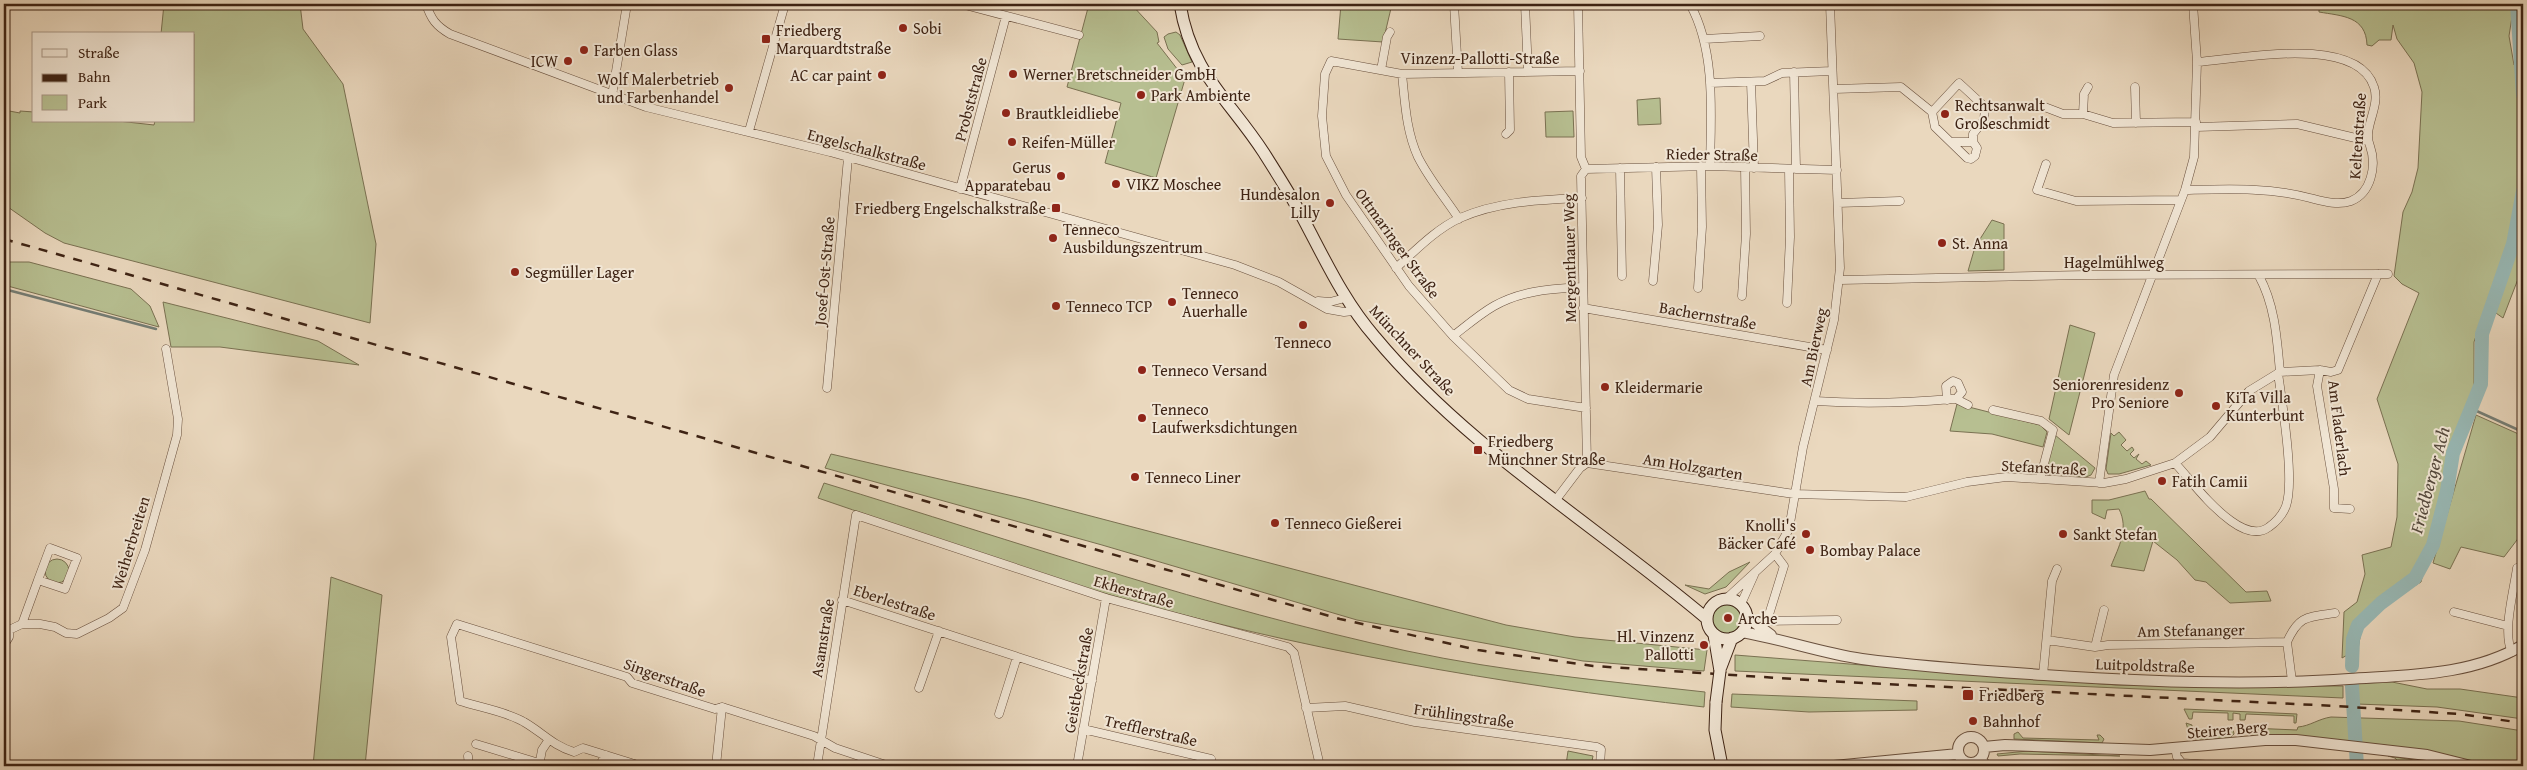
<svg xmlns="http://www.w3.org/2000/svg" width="2527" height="770" viewBox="0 0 2527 770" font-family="'Gentium Book Plus',serif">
<rect width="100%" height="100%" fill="#ead8be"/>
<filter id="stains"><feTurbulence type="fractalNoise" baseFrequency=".004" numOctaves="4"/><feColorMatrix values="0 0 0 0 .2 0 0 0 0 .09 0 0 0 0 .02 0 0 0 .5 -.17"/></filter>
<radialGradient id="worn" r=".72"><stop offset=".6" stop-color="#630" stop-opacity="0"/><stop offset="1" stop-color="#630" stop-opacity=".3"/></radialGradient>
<path fill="#b7bf91" stroke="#7a7152" d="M164 4H300L303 29 343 84 376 244 370 323 64 243 45 233 5 205 7 148 4 110 20 113V111L34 112V121H118L154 125 155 121H194V34H161Z
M1089 4H1131L1157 32 1159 42 1157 43 1185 79 1156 178 1105 163 1121 103 1067 87Z
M1341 4H1392L1383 42 1338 39Z
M2319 4H2514L2509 36 2514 65 2523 70V266L2503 318 2486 306 2474 342V391L2456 433 2421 582 2391 600 2362 626 2358 649 2342 658 2344 612 2357 602 2365 574 2362 555 2391 547 2397 517 2398 464 2377 399 2419 293 2402 284 2394 276 2403 212 2412 192 2418 168 2422 92 2414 63 2397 39 2393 25 2391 40H2379L2372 46 2367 45C2366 16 2342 16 2319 12Z
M1176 32 1180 35 1192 62 1182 65 1168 49 1164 37 1168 34Z
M1660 98 1661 124 1638 125 1637 100Z
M1573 111 1574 137H1546L1545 112Z
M1992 220 2004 224V270L1968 271 1975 247Z
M4 262H29L131 289 150 306 159 327 4 285Z
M163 302 318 341 359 365 220 347H171Z
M2070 325 2095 333 2069 435 2049 419Z
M1957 404 2040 425 2047 432 2043 447 1992 434 1950 431Z
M2476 415 2523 436V537L2520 536 2504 557 2461 547 2450 569 2433 563Z
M2119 432 2126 440 2121 445 2127 451 2132 447 2134 450 2130 454 2134 458 2139 454 2136 459 2142 464 2146 461 2151 465 2119 474H2108L2106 469 2111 433 2114 436Z
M2055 435 2095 468 2091 475 2086 477 2048 474 2046 470Z
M831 454 1026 499 1506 625 1575 637 1707 650 1704 671 1583 661 1357 620 1102 545 825 468Z
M824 483C1017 542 1209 608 1407 651 1505 672 1606 681 1705 692L1704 707C1498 684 1295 649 1096 591 1002 564 910 529 818 498Z
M2145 491 2149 499H2151L2246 592 2267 591 2271 601 2230 603 2206 582 2195 580 2177 560 2153 541 2144 571 2111 566C2119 546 2129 529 2119 509L2107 510 2105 519 2092 513V500H2109Z
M45 571a12 12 0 1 1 24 0a12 12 0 1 1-24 0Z
M1750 562 1726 587 1705 594 1685 585 1709 589 1729 572Z
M331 577 382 595 365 766H313Z
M1711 619a15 15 0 1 1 30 0a15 15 0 1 1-30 0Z
M1735 655 2116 685 2343 686V698L1735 671Z
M2392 682 2427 689H2460L2523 698V719L2437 707 2357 704 2356 683Z
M1732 694 1917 701V710L1809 712 1731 707Z
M2184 709 2297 714 2296 723H2294V716L2246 714 2245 720H2240V714L2233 713V720H2228V713L2193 712 2192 719H2189Z
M2331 717 2459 721 2523 731V766H2483L2452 756 2392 746 2291 735 2250 736V728L2297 730 2298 727C2310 726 2318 719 2331 717Z
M2186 723 2192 725V731L2227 733 2228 727 2233 729 2234 734 2230 738 2200 741 2190 736Z
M2018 732 2023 738 2099 740 2097 735H2100L2104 739 2102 743 2014 739V734Z
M1568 751 1593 756 1591 766H1564L1566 765Z
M2028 751 2120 756 2020 754 1998 756 1997 754Z
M2388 756 2454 766H2402L2395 758Z"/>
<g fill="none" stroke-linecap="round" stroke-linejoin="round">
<path stroke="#747d75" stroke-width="2.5" d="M4 289 156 329
M2470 408 2523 432"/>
<path stroke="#98b9b6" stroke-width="14" d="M2517 4 2523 95
M2352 666 2353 639 2358 625 2381 603 2415 578 2433 545 2447 491 2453 453 2481 384 2482 334 2513 244 2523 191
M2352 686 2357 766"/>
<defs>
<path id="minor" d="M426 4C431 19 436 26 450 34L646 107 830 152 1235 265 1279 282 1327 309 1344 312 1353 311
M961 4 1079 35
M1454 4 1458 73
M1525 4 1528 72
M1578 4 1581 157 1586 169 1581 176 1587 463
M1690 4C1716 51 1711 114 1710 166
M1704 39 1760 36
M1381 70 1387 37 1390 32
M1580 71 1402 74 1331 61 1325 74 1322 116 1326 156 1346 195 1409 286 1453 336 1509 390 1528 399 1586 408
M1794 72 1796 169
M1402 74C1405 102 1406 131 1418 157 1429 179 1446 199 1459 219
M1751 82 1754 168
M1710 83 1765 81 1782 73 1832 71
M2135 87 2136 123
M1834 89 1901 87 1932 112 1935 127 1967 158 1971 159 1975 156 1977 148 1973 142H1951
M612 96 627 4
M2042 106 2063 114H2083L2113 123 2196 122
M1932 112 1959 83 1985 107 1984 120 1973 134V142
M2083 114 2084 94 2088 87
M2196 127 2297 124 2368 141
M749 131 785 4
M1506 134 1510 130 1509 72
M2046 164 2037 190 2076 201 2181 200
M1620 168 1622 276
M1586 169 1710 166 1837 170
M960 189 1006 16
M2185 190C2227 189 2269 187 2310 198 2322 201 2338 206 2351 201 2371 193 2377 166 2370 146 2362 128 2381 107 2374 87 2357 34 2239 59 2197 62
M1838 203 1900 201
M1396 268C1415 251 1436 229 1460 218 1499 201 1540 200 1582 198
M2259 276C2275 305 2277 339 2280 372
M1840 280 2087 275 2388 274
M1653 281 1658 225 1656 167
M1698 288 1702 227 1701 166
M1742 296 1746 234 1745 167
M1318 301 1330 302 1345 298
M1787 303 1790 237 1789 169
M1583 308 1827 350
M1453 336C1466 326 1480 314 1494 306 1522 290 1552 289 1583 287
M2320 370 2317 386 2334 489V508L2350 509
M827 388 848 158
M1956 399 1968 405
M1815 401C1861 404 1906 403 1952 399H1956L1962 392 1958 383 1953 381 1946 386 1947 400
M1993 410 2041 421 2053 430 2040 479
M1587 463 1794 494 1906 497 1967 482 2006 477 2104 483 2126 479 2175 463 2210 437 2249 391 2280 372 2320 370 2331 372 2338 370 2378 274
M2175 463C2193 483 2209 505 2231 521 2242 529 2257 536 2269 527 2276 522 2283 514 2286 506 2295 481 2282 402 2278 373
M2099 483 2114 375 2185 190 2194 157 2197 62 2193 4
M1555 501 1580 468 1587 463
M1775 554 1784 566 1767 621 1837 620
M1727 598 1775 554 1789 529 1803 447 1834 320 1840 268 1830 4
M842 600 1092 681
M1741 604 1754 575
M2454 612 2508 626
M22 624 38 580 65 589 77 558 50 548 38 580
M2047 640 2095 647 2104 610
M2287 642C2299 615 2308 617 2335 613
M4 645 9 637V630L22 624H40L55 627 66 633 77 634 109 618 123 608 145 550 177 435 178 419 166 349
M2095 647 2108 645 2287 642 2292 681
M2512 652C2502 633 2514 590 2517 568
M2043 675 2052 581 2057 569
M919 688 939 631
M1306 708 1345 706 1415 722 1597 747 1601 749 1600 766
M999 714 1017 657
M1083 729 1211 759
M476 744 539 763
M2175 748 2177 757 2182 763 2229 766
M468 756 469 766
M1981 760 1990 766
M539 766 542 750 548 741
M599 766 606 755
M641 766 583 748 574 752C552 745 543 733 524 722 508 712 478 707 460 701L451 637 457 624 627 677 632 683 715 709 722 707 814 736 835 748 889 766
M716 766 722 707
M817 766 856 515 1106 598 1288 647 1294 653 1320 766
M1077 766 1106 598"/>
<path id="tertiary" d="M1747 617 1771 635
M1742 632C1782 639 1821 653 1862 659 1922 667 1983 671 2044 675 2145 682 2248 686 2349 679 2408 675 2471 676 2523 645
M1958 750a13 13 0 1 1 26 0a13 13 0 1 1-26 0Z
M1984 747 2005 745 2150 750 2265 740H2296L2427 755 2471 766
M1834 766 1958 754"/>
<path id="secondary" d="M1180 4C1191 73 1229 99 1264 153 1274 169 1285 186 1294 202 1320 248 1340 297 1375 337 1467 448 1597 526 1706 618
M1707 619a20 20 0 1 1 40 0a20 20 0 1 1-40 0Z
M1714 635 1720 671
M1721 667 1732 638
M1716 702 1715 730 1722 766"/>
</defs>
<use href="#minor" stroke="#69503e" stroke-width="9"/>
<use href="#tertiary" stroke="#69503e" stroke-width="12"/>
<use href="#secondary" stroke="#3e2314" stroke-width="13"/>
<use href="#minor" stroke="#f1e6d5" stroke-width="8"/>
<use href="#tertiary" stroke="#f1e6d5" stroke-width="10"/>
<use href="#secondary" stroke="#f1e6d5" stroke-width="11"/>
<path stroke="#3e2314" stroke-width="2.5" stroke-dasharray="9 9" stroke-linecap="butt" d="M4 239 1340 619 1478 650 1593 666 1824 681 2336 706 2459 714 2523 723"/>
<defs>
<path id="secondary-bridge" d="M1716 702 1720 671"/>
</defs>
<use href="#secondary-bridge" stroke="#3e2314" stroke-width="13" stroke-linecap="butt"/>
<use href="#secondary-bridge" stroke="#f1e6d5" stroke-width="11"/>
</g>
<g fill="#8f2418" stroke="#f1e6d5" stroke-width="2">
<circle cx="903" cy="28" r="5"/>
<rect x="761" y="34" width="10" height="10" rx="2.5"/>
<circle cx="584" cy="50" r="5"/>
<circle cx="568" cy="61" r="5"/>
<circle cx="1013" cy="74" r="5"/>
<circle cx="882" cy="75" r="5"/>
<circle cx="729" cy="88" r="5"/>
<circle cx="1141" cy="95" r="5"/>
<circle cx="1006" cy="113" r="5"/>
<circle cx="1945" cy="114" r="5"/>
<circle cx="1012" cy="142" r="5"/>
<circle cx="1061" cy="176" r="5"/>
<circle cx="1116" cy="184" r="5"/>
<circle cx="1330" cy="203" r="5"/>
<rect x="1051" y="203" width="10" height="10" rx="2.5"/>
<circle cx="1053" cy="238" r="5"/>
<circle cx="1942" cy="243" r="5"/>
<circle cx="515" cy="272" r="5"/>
<circle cx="1172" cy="302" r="5"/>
<circle cx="1056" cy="306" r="5"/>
<circle cx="1303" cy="325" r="5"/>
<circle cx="1142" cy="370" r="5"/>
<circle cx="1605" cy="387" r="5"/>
<circle cx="2179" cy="393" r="5"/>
<circle cx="2216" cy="406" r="5"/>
<circle cx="1142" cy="418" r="5"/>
<rect x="1473" y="445" width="10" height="10" rx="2.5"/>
<circle cx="1135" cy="477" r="5"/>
<circle cx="2162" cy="481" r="5"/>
<circle cx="1275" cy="523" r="5"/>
<circle cx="1806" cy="534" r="5"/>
<circle cx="2063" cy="534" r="5"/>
<circle cx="1810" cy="550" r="5"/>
<circle cx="1728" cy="618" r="5"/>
<circle cx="1704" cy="645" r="5"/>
<rect x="1962" y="689" width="12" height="12" rx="2.5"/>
<circle cx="1973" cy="721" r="5"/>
</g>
<g text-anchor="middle" stroke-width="4" stroke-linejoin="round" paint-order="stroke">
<g font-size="16" fill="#3e2314" stroke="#f1e6d5" text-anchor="start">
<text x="913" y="34">Sobi</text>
<text x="776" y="36">Friedberg<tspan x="776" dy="18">Marquardtstraße</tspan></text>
<text x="594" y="56">Farben Glass</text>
<text x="558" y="67" text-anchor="end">ICW</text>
<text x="1023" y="80">Werner Bretschneider GmbH</text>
<text x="872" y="81" text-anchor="end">AC car paint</text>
<text x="719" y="85" text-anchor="end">Wolf Malerbetrieb<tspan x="719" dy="18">und Farbenhandel</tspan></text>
<text x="1151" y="101">Park Ambiente</text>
<text x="1955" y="111">Rechtsanwalt<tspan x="1955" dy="18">Großeschmidt</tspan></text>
<text x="1016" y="119">Brautkleidliebe</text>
<text x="1022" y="148">Reifen-Müller</text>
<text x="1051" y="173" text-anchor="end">Gerus<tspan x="1051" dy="18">Apparatebau</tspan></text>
<text x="1126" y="190">VIKZ Moschee</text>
<text x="1320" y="200" text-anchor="end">Hundesalon<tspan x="1320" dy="18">Lilly</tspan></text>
<text x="1046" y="214" text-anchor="end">Friedberg Engelschalkstraße</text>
<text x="1063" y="235">Tenneco<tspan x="1063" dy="18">Ausbildungszentrum</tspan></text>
<text x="1952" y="249">St. Anna</text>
<text x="525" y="278">Segmüller Lager</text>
<text x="1182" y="299">Tenneco<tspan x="1182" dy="18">Auerhalle</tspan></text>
<text x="1066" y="312">Tenneco TCP</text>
<text x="1303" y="348" text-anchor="middle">Tenneco</text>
<text x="1152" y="376">Tenneco Versand</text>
<text x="2169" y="390" text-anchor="end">Seniorenresidenz<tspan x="2169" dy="18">Pro Seniore</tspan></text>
<text x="1615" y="393">Kleidermarie</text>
<text x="2226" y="403">KiTa Villa<tspan x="2226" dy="18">Kunterbunt</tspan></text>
<text x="1152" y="415">Tenneco<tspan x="1152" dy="18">Laufwerksdichtungen</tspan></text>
<text x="1488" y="447">Friedberg<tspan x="1488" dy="18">Münchner Straße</tspan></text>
<text x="1145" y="483">Tenneco Liner</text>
<text x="2172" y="487">Fatih Camii</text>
<text x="1285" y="529">Tenneco Gießerei</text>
<text x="1796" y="531" text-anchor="end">Knolli's<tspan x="1796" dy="18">Bäcker Café</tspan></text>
<text x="2073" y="540">Sankt Stefan</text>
<text x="1820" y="556">Bombay Palace</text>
<text x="1738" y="624">Arche</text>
<text x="1694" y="642" text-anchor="end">Hl. Vinzenz<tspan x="1694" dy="18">Pallotti</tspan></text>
<text x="1979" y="701">Friedberg</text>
<text x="1983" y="727">Bahnhof</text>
</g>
<g font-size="16" fill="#3e2314" stroke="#f1e6d5">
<text x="1480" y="64">Vinzenz-Pallotti-Straße</text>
<text transform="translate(970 99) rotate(-75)" y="6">Probststraße</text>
<text transform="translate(2357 136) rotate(-86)" y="6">Keltenstraße</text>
<text transform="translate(867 149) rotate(15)" y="6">Engelschalkstraße</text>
<text transform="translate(1712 154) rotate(1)" y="6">Rieder Straße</text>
<text transform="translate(1398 243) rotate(54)" y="6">Ottmaringer Straße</text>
<text transform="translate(1569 258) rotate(-91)" y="6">Mergenthauer Weg</text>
<text x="2114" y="268">Hagelmühlweg</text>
<text transform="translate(824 271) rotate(-85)" y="6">Josef-Ost-Straße</text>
<text transform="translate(1708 315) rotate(10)" y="6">Bachernstraße</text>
<text transform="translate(1813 347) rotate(-78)" y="6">Am Bierweg</text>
<text transform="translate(1413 350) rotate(47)" y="6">Münchner Straße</text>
<text transform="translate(2340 428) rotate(83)" y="6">Am Fladerlach</text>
<text transform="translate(1693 466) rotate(9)" y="6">Am Holzgarten</text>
<text transform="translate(2044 467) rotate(3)" y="6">Stefanstraße</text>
<text transform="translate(130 543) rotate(-73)" y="6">Weiherbreiten</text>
<text transform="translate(1134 591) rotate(16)" y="6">Ekherstraße</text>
<text transform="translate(895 602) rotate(18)" y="6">Eberlestraße</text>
<text transform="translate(2191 630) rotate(-1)" y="6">Am Stefananger</text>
<text transform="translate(822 638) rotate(-81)" y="6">Asamstraße</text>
<text transform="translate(2145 665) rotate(2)" y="6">Luitpoldstraße</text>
<text transform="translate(665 677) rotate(20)" y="6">Singerstraße</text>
<text transform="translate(1078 680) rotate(-80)" y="6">Geistbeckstraße</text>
<text transform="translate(1464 715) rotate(8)" y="6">Frühlingstraße</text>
<text transform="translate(2227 729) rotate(-5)" y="6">Steirer Berg</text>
<text transform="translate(1151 730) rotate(13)" y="6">Trefflerstraße</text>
</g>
<g font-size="18" font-style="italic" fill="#54483c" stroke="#f1e6d5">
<text transform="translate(2430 480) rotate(-75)" y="6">Friedberger Ach</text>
</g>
</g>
<rect width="2527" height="770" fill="none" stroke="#ead8be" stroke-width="20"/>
<rect x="5" y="5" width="2517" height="760" fill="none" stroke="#3e2314" stroke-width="2.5"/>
<rect x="10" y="10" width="2507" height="750" fill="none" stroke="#3e2314"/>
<rect x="32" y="32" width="162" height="90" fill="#f1e6d5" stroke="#a99888"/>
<rect x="42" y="49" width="25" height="8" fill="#f1e6d5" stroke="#a99888"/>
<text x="78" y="58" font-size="15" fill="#3e2314">Straße</text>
<rect x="42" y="74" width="25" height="8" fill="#3e2314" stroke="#a99888"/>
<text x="78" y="82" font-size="15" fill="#3e2314">Bahn</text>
<rect x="42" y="95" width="25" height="15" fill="#b7bf91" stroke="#a99888"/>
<text x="78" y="108" font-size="15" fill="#3e2314">Park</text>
<rect width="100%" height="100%" filter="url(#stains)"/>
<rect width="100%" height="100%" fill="url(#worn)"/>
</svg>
